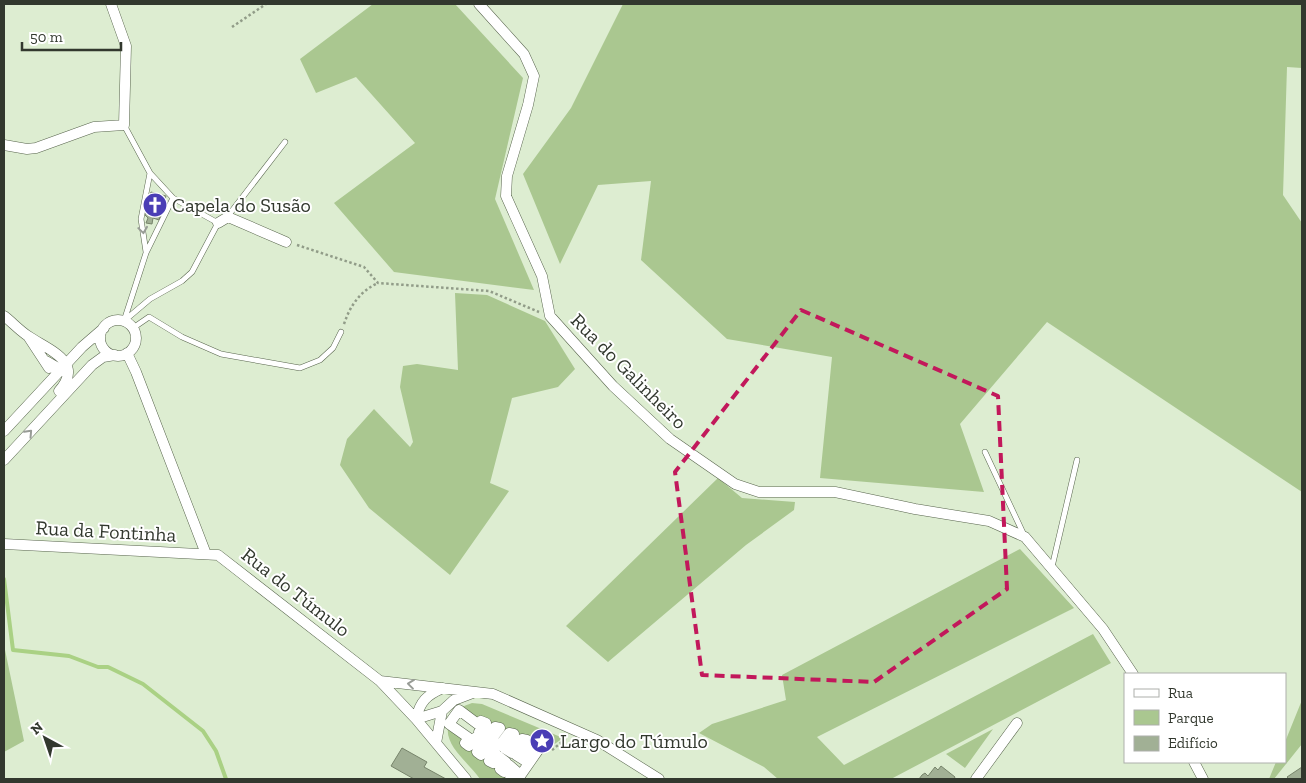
<svg xmlns="http://www.w3.org/2000/svg" width="1306" height="783" viewBox="0 0 1306 783" font-family="'Zilla Slab',serif">
<rect width="100%" height="100%" fill="#ddedd1"/>
<path fill="#aac790" d="M373 4H455L523 78 495 199 534 290 394 272 334 203 415 143 356 77 316 93 300 59Z
M623 4H1302V68L1287 67 1283 195 1302 223V492L1047 322 960 424 984 492 820 478 832 357 727 339 641 260 651 181 598 185 560 264 523 174 571 108Z
M455 293 487 295 545 321 575 369 558 387 512 398 490 483 509 491 450 575 369 508 340 465 347 439 374 409 410 447 413 442 400 387 403 366 417 364 458 370Z
M718 478 742 498 795 502 794 510 746 545 608 662 566 626Z
M1020 549 1074 608 817 737 844 765 1093 634 1111 663 891 779H778L764 767 699 733 712 724 786 700 782 675Z
M4 645 24 741 4 752Z
M1302 700V744L1274 779H1269L1276 762H1285V742Z
M472 703 482 704 563 738 542 753 541 746 500 745 459 710 449 724 487 747 510 779H480C468 761 435 740 453 716 458 709 463 706 472 703Z
M993 729 965 768 946 754Z"/>
<g fill="none" stroke-linecap="round" stroke-linejoin="round">
<path stroke="#aad184" stroke-width="4" d="M4 579 13 650 69 656 98 667H108L143 684 203 731 216 751 226 779"/>
</g>
<path fill="#a1b095" stroke="#77846b" d="M151 192 166 196 159 220 153 218 152 224 146 223 148 218 145 215Z
M402 748 427 762 424 767 446 779H414L391 766Z
M941 766 955 777 954 779H919L922 775 925 773 928 776 935 767 938 770Z
M1302 767V779H1289L1287 777Z"/>
<g fill="none" stroke-linecap="round" stroke-linejoin="round">
<defs>
<path id="lane" d="M228 216 285 142
M146 252 141 219 150 173
M124 321 150 299 182 281 192 272 218 223 173 198 150 173 124 125
M124 321 146 253 173 198
M133 328 149 317 182 337 221 354 300 368 320 360 333 348 341 332
M985 452 1024 535
M1052 567 1077 460"/>
<path id="street" d="M479 4 524 54 534 76 528 105 507 176 506 196 542 276 550 316 613 386 670 439 735 484 759 492H835L915 509 989 521 1025 537 1103 629 1133 674
M4 145 27 149 36 148 94 127 124 125 126 46 111 4
M218 223 228 217 286 242
M4 316C12 322 19 330 28 336 49 350 85 362 59 391
M100 338a18 18 0 1 1 36 0a18 18 0 1 1-36 0Z
M28 336 49 368
M127 353 136 372 206 554
M46 361 65 372
M4 431 82 347 104 328
M4 460 92 365 103 357 115 355
M4 544 218 555 380 681 416 719 466 779
M380 681 493 694 597 740 659 779
M443 688C427 695 420 701 416 719L442 711 454 700 475 692
M436 743 442 711
M1194 762 1203 779
M510 779 516 771 509 765 504 772 500 769 506 762 498 756 493 763 489 761 495 752 487 747 481 755 477 752 483 743 475 738 469 746 465 743 469 738 449 724 459 710 479 725 481 721 486 723 479 732 487 738 495 727 500 728 491 740 500 745 509 733 514 734 504 748 512 753 522 739 527 740 516 755 524 760 536 744 541 746 518 779
M976 779 1017 723"/>
</defs>
<use href="#lane" stroke="#58654d" stroke-width="6"/>
<use href="#street" stroke="#58654d" stroke-width="11"/>
<path stroke="#919c88" stroke-width="2.5" stroke-dasharray="2.5 2.5" stroke-linecap="butt" d="M232 27 266 4
M297 245 364 267 378 283 489 291 539 312
M344 324C350 306 360 291 378 283
M552 750 567 738"/>
<use href="#lane" stroke="#fff" stroke-width="5"/>
<use href="#street" stroke="#fff" stroke-width="10"/>
</g>
<defs><path id="oneway-chevron" d="M-2-3.5L2.5 0L-2 3.5" fill="none" stroke-width="1.6" stroke-linecap="round" stroke-linejoin="round" transform="scale(1.25)"/></defs>
<g stroke="#989c96">
<use href="#oneway-chevron" transform="translate(143 230) rotate(82)"/>
<use href="#oneway-chevron" transform="translate(29 433) rotate(-47)"/>
<use href="#oneway-chevron" transform="translate(411 684) rotate(-173)"/>
</g>
<path fill="none" stroke="#c2185b" stroke-width="4" stroke-dasharray="10 6" stroke-linejoin="round" d="M801 310 998 396 1007 589 874 682 702 675 675 472Z"/>
<defs>
<symbol id="church-disc" viewBox="-11 -11 22 22"><circle r="9.5" fill="#4a3eb5" stroke="#fff"/><path d="M-1.2-6h2.4v3.5h3.3v2.4h-3.3V6h-2.4V-.1h-3.3v-2.4h3.3Z" fill="#fff"/></symbol>
<symbol id="sight-disc" viewBox="-11 -11 22 22"><circle r="9.5" fill="#4a3eb5" stroke="#fff"/><path d="M0-6L1.8-2.2L6-1.7L2.9 1.2L3.7 5.4L0 3.3L-3.7 5.4L-2.9 1.2L-6-1.7L-1.8-2.2Z" fill="#fff"/></symbol>
</defs>
<g fill-rule="evenodd">
<use href="#church-disc" x="141" y="191" width="28" height="28"/>
<use href="#sight-disc" x="528" y="727" width="28" height="28"/>
</g>
<g text-anchor="middle" stroke-width="4" stroke-linejoin="round" paint-order="stroke">
<g font-size="20" fill="#32382e" stroke="#fff" text-anchor="start">
<text x="172" y="212">Capela do Susão</text>
<text x="560" y="748">Largo do Túmulo</text>
</g>
<g font-size="20" fill="#32382e" stroke="#fff">
<text transform="translate(629 371) rotate(45)" y="7">Rua do Galinheiro</text>
<text transform="translate(106 531) rotate(3)" y="7">Rua da Fontinha</text>
<text transform="translate(296 592) rotate(38)" y="7">Rua do Túmulo</text>
</g>
</g>
<rect width="1306" height="783" fill="none" stroke="#32382e" stroke-width="10"/>
<rect x="1124" y="673" width="162" height="90" fill="#ffffff" stroke="#adafab"/>
<rect x="1134" y="689" width="25" height="8" fill="#ffffff" stroke="#adafab"/>
<text x="1168" y="698" font-size="15" fill="#32382e">Rua</text>
<rect x="1134" y="710" width="25" height="15" fill="#aac790" stroke="#adafab"/>
<text x="1168" y="723" font-size="15" fill="#32382e">Parque</text>
<rect x="1134" y="736" width="25" height="15" fill="#a1b095" stroke="#adafab"/>
<text x="1168" y="748" font-size="15" fill="#32382e">Edifício</text>
<g transform="translate(45 738) rotate(320)" stroke="#ffffff" stroke-width="4" paint-order="stroke">
<path d="M0-4L9 19L0 12L-9 19Z" fill="#32382e"/>
<text y="-8" font-size="14" font-weight="bold" text-anchor="middle" fill="#32382e">N</text>
</g>
<path d="M22 42v8h99v-8" fill="none" stroke="#32382e" stroke-width="2.5"/>
<text x="30" y="42" font-size="15" fill="#32382e" stroke="#ffffff" stroke-width="4" paint-order="stroke">50 m</text>
</svg>
